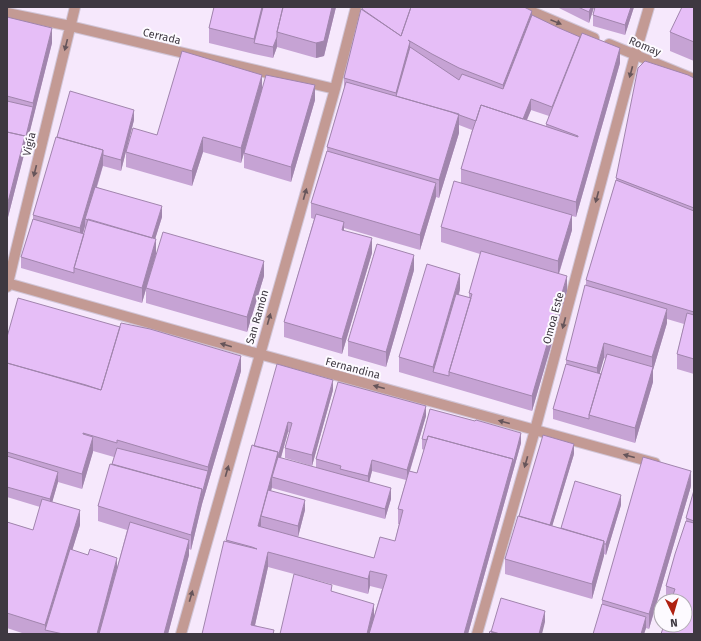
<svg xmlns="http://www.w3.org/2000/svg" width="701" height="641" viewBox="0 0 701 641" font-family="'Fira Sans',sans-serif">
<rect width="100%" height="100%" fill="#f6e8fc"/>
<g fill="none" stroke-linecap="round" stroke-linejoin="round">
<defs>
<path id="street" d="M521 7 594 38
M7 13 70 26 335 89
M609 44 694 79
M7 283 259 354 655 463
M7 287 75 7
M181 634 335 89 356 7
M477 634 535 430 635 55 649 7"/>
</defs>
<use href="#street" stroke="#d1c5d7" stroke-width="12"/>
<use href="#street" stroke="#c39a94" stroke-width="10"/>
</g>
<path fill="#c6a3d4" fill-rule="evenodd" d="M214 7H336L324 56 316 58 277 47 273 58 254 54 209 43V28Z
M557 7H594L589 23Z
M595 7H634L625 35 593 26V15Z
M694 7V61L670 51V32Z
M362 9 532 15 620 63 576 217 572 216V230L559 274 567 291 532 411 399 372V357L460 289 459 295 469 298V293L480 254 441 242V227L461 182V169L472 130 459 125V133L439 198 436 197 420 250 344 228V230L372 253 342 354 284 337V322L314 219 311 218V203L327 151V147L344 89V78ZM531 110 549 116 546 124V126L527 120Z
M7 17 52 43 7 221Z
M694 78V374L677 369V354L684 324 667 319V323L653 370V382L635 443 553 419V409L566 364V360L586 285V280L616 180V178ZM604 358 606 359 601 374H599Z
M262 89 315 100 291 182 244 168V153L253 123 241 163 203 152 192 186 126 167V152L157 135Z
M134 120 121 171 103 166 97 187 162 217 155 239 156 254 142 303 21 268V257L33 219V215L57 137ZM85 226V229L84 234H83Z
M414 270 386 367 348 356V341Z
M264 276 247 332 146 303V288Z
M7 337 241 371 202 504 191 550 189 549V555L168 634H25L7 628V522L33 530 40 507 7 497ZM93 451 114 457 98 506V521L127 530 117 568 72 550 80 525 52 502 58 482 82 489Z
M333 390 312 466 285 458V448L290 433 288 432 281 458 316 468V459L426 416 410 471 417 473 424 450 422 449V439L521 443 468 634H280L332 591 374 616 382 589 370 586 368 594 268 567 255 625 274 634H202L226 540 254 446ZM372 471 406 480 398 509V524H399L395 541 374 558 298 537 305 510 271 491 272 487V488L385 519 391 499 369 482Z
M574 454 552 526 561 528 621 505 606 555 604 554 592 599 505 574V559L519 516Z
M691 486 649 629 646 628 644 634 602 604V600Z
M694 490V634L685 601H666V586L686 522V518Z"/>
<path fill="#a185ad" d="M262 7H266L254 43V39Z
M332 7H336L324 56 316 58V43Z
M591 7H594L589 23V12Z
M631 7H634L625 35V25Z
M532 11V26L503 100V85Z
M52 28V43L25 151V140L33 107V103Z
M277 37V47L273 58V47Z
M410 42V57L396 97V93Z
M620 48V63L576 217V202Z
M262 75V90L241 163V148Z
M315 85V100L291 182V167Z
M531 99V110L521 133V123Z
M134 110V120L121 171V160Z
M459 114V133L439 198V180Z
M25 136V151L7 221V206Z
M203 137V152L192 186V171Z
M103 150V165L87 219H85V226L80 243V228Z
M436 183V197L420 250V235Z
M162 206V217L152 249V238Z
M572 215V230L558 276V261Z
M344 222V237L342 230Z
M372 238V253L342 354V339Z
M156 239V254L142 303V288Z
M414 255V270L386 367V352Z
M264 261V276L247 332V317Z
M460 274V289L436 372H433V367Z
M567 276V291L532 411V396Z
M667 309V323L653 370V382L635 443V428L652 369V357Z
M604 343V358L597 383V368Z
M241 356V371L202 504V494L208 471V467Z
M333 380V390L312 466V455Z
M426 406V416L407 480V470Z
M288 422V432L275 478 272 477V487L264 517 261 516V526H258L278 452Z
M521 433V443L468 634H464L513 459Z
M93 437V452L82 489V474Z
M574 444V454L548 540V529Z
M372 460V471L368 487V476Z
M691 471V486L649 629V614Z
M58 472V482L50 510V499Z
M391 488V499L385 519V509Z
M202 489V504L191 550V535Z
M621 495V505L606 555V544Z
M305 500V510L298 537V526Z
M80 510V525L48 630H45V625Z
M189 540V555L168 634H164Z
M604 541V556L592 599V584Z
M268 552V567L253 634 251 625Z
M117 558V568L100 634H97Z
M370 571V586L368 594V579Z
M374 604V618L370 634H367Z
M545 611V622L542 634H539Z
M646 617V628L644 634H641Z"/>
<path fill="#e6bef7" stroke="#a185ad" d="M214 7H262L254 39 209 28Z
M263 7H283L277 32V37L273 47 254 43Z
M283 7H332L324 41 316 43 277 32Z
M363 7H411L401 36 362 9Z
M411 7H524L532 11 503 85 459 68 432 54 408 40 410 42 396 93 344 78 361 9 401 36Z
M578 7H591L589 12Z
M595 7H631L625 25 593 15Z
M682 7H694V42L670 32Z
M532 15 559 28 580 37 552 107 531 99 523 119 481 105 476 121 451 112 396 96 410 47 459 80 462 74 503 89Z
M7 17 52 28 33 103 7 96Z
M582 33 620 48 576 202 461 169 472 132 481 105 578 137V136L546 124Z
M182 51 262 75 241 148 203 137 192 171 126 152 133 128 157 135Z
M645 61 688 75 694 78V208L616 178 638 68Z
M266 75 315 85 291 167 244 153Z
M346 82 459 114 439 180 327 147Z
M70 91 134 110 121 160 103 155V150L57 137Z
M7 101 33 107 25 140V136L7 132Z
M7 132 25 136 7 206Z
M56 137 103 150 80 228 33 215Z
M327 151 436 183 420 235 311 203Z
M616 180 694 211V312L586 280Z
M454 181 572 215 558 261 441 227Z
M95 187 162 206 152 238 85 219Z
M316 214 344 222 342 230 372 238 342 339 284 322Z
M33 219 84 234 74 268V273L21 257Z
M88 219 156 239 142 288 74 268Z
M163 232 264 261 247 317 146 288Z
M377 244 414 255 386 352 348 341Z
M481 251 567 276 532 396 449 372 472 294 469 293Z
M427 264 460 274 433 367 399 357Z
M585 285 667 309 652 357 604 343 597 368 566 360Z
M456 294 471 298 449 372V376L433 372Z
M18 298 120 327 101 390 86 385 7 363V337Z
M687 313 694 315V359L677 354Z
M121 323 150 329 241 356 208 467 117 440V443L83 433V434L93 437 82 474 7 452V363L101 390Z
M607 354 653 367 635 428 589 415Z
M277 364 333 380 312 455 285 448 292 423 288 422 278 457V452L254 446Z
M566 364 601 374 589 415V419L553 409Z
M338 382 426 406 407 470 372 460 368 476 340 469 341 466 316 459Z
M430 409 475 421 476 420 521 433 513 464V459L428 436 427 440 422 439Z
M543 435 574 444 550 525 519 516Z
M428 436 513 459 464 634H369L387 575 370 571 368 579 268 552 251 625 274 630 273 634H202L224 541 257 549 252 547 226 540 252 445 278 452 258 526 374 558 380 537 395 541 403 510 398 509 409 471 417 473Z
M117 448 208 471 202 494V489L112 464Z
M7 456 58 472 50 499 7 487Z
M278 457 391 488 385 509 272 477Z
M643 457 691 471 649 614 602 600Z
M110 464 202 489 191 535 98 506Z
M575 481 621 495 606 544H604V541L561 528Z
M268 490 305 500 298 526 261 516Z
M694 490V521L686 518Z
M42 499 80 510 45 625 7 613V522L33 530Z
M518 516 604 541 592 584 505 559Z
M686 521 694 523V634H661L664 625H685V601H671L675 589 666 586 675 554Z
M130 522 189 540 164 634H99Z
M70 549 88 555 90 549 117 558 97 634H63L45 630Z
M294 574 332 585 331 591 374 604 367 634H280Z
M501 598 545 611 539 634H500L491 632Z
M602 604 646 617 641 634H593Z
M490 631 500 634H489Z"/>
<defs><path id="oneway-solid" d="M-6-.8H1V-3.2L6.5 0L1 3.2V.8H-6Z"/></defs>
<g fill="#66555a">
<use href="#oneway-solid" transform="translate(556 22) rotate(22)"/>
<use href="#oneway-solid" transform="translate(66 45) rotate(104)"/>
<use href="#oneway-solid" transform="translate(631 72) rotate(105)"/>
<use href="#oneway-solid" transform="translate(35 171) rotate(104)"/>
<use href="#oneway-solid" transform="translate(305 194) rotate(-74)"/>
<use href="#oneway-solid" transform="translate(597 197) rotate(105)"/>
<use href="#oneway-solid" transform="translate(269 319) rotate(-74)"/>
<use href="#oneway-solid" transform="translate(564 323) rotate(105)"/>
<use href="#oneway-solid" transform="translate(226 345) rotate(-164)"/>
<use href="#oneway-solid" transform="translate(379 387) rotate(-165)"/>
<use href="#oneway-solid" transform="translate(504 422) rotate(-165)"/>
<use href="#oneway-solid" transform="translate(629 456) rotate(-165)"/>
<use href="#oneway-solid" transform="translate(526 462) rotate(106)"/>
<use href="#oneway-solid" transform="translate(227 471) rotate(-74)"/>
<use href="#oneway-solid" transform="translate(191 596) rotate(-74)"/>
</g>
<g text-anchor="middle" stroke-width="4" stroke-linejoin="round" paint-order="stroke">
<g font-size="11" fill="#3e3841" stroke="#fdfaff">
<text transform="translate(162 36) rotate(13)" y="4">Cerrada</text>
<text transform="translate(645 46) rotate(23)" y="4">Romay</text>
<text transform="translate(29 144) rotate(-76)" y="4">Vigía</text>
<text transform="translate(257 317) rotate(-74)" y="4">San Ramón</text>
<text transform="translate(553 318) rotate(-75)" y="4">Omoa Este</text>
<text transform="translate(353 368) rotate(15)" y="4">Fernandina</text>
</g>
</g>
<rect width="701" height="641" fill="none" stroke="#3e3841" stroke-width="16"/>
<g transform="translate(673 613) rotate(175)"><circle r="19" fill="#fdfaff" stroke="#b1acb3"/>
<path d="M0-3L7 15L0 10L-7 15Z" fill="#af2011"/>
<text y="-6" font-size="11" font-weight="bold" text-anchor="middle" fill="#3e3841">N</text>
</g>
</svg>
